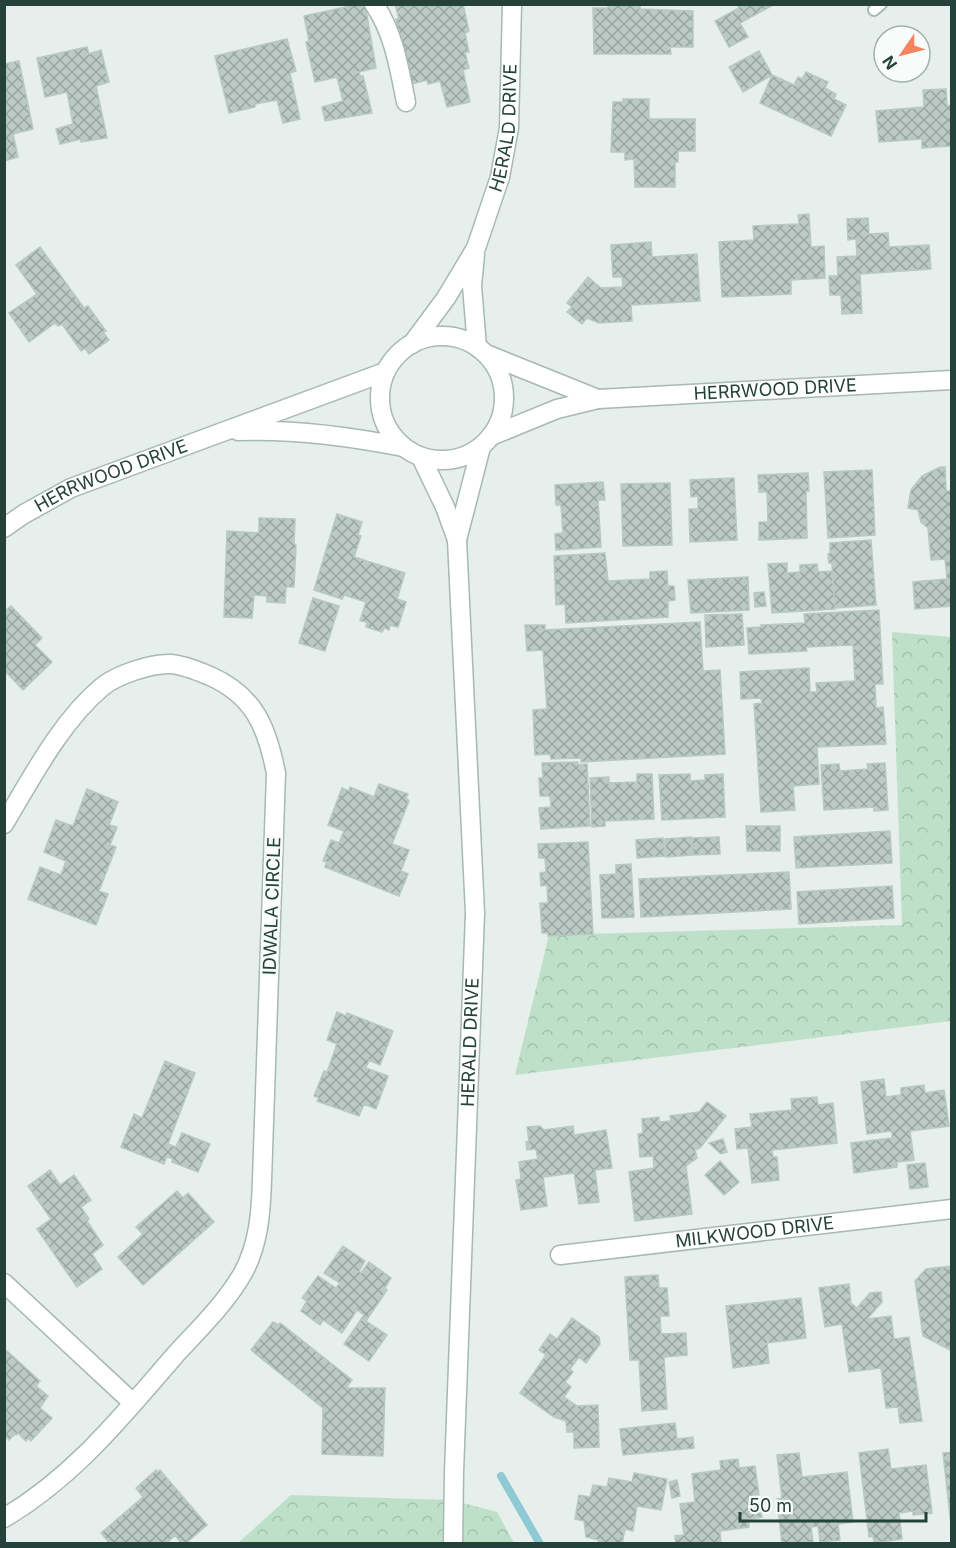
<svg xmlns="http://www.w3.org/2000/svg" width="956" height="1548" viewBox="0 0 956 1548" font-family="Inter,sans-serif">
<defs>
<pattern id="forest-crowns" width="20" height="18" patternUnits="userSpaceOnUse" patternTransform="scale(1.5)"><rect width="20" height="18" fill="#bfe0c8"/><path d="M2 6a3 3 0 1 1 6 0M12 15a3 3 0 1 1 6 0" fill="none" stroke="#a4c1ad"/></pattern>
<pattern id="building-cross-hatch" width="8" height="8" patternUnits="userSpaceOnUse" patternTransform="scale(1.5)"><rect width="8" height="8" fill="#bbcac4"/><path d="M0 0l8 8M0 8l8-8" fill="none" stroke="#98a6a0"/></pattern>
</defs>
<rect width="100%" height="100%" fill="#e6efeb"/>
<path fill="url(#forest-crowns)" d="M892 632 951 637V1021L515 1075 549 935 902 925Z
M291 1495 452 1500 497 1512 514 1543 237 1544Z"/>
<g fill="none" stroke-linecap="round" stroke-linejoin="round">
<path stroke="#8ec9d4" stroke-width="8" d="M501 1476 540 1544"/>
</g>
<path fill="url(#building-cross-hatch)" stroke="#b8c9c2" stroke-width="1.5" d="M359 4H365L376 68 359 72 360 76H363L372 113 325 121 322 107 343 101 337 77 315 82 306 42 309 41 304 16Z
M395 4H463L469 31 465 33 469 52H465L469 68 463 70 470 102 447 107 440 81 428 84 427 80 412 84 399 34 396 19H399Z
M608 4H640V9L693 11V47H670L671 54H594L593 8H608Z
M737 4H775L740 23 748 37 729 47 715 21 739 8Z
M287 39 296 71 290 73 300 119 283 123 277 100 255 104V107L229 113 215 56Z
M87 47 89 54 101 50 109 82 96 86 107 138 81 142V139L60 144 56 129 73 124 67 92 45 97 37 58Z
M759 51 772 75 743 92 729 67Z
M19 61 33 129 13 134 18 157 4 161V64Z
M806 72 828 82 825 88 836 94 834 99 846 105 831 136 760 103 772 75 794 85 798 77 802 79Z
M946 89 947 106 952 105 951 146 922 148V139L879 142 876 111 924 107 923 90Z
M623 99H649V119H695V151H678V162H675V187H635L634 159 625 160V152H611L613 102H623Z
M809 214 811 247 824 246 825 278 791 280V294L722 297 719 242 754 240 753 226 799 224 798 215Z
M868 218 869 234 888 233 889 247 929 245 931 269 860 274 862 313 842 314 841 295H830L829 276H838L837 257 857 256 856 239 848 240 847 219Z
M651 242 652 257 697 254 700 301 631 305 632 321 599 323 587 318 582 324 567 312 572 307 567 303 588 277 601 288 623 287 622 277H613L611 245Z
M40 247 84 308 88 306 106 331 103 332 109 340 89 354 85 348 81 351 62 324 58 326 55 323 29 342 9 313 37 294 16 265Z
M940 467H945L946 491H952V606L915 609 913 582 947 579 945 559 931 560 928 528 921 522 918 510 908 508 911 490 922 476Z
M872 470 875 535 828 538 824 472Z
M808 473 809 491H806L807 538 759 540V522H768L767 492H759L758 475Z
M734 478 737 540 690 542 689 509H698V496L691 497 690 480Z
M603 482 605 500H598L601 547 556 550 555 534 563 533 561 505H556L555 485Z
M670 483 672 545 623 546 621 484Z
M337 514 362 522 358 535 361 536 354 557 405 573 397 599 406 602 398 627 390 625 389 630 384 628 382 632 366 627 367 622 360 621 366 602 344 595 342 599 314 590Z
M259 518 295 519 294 544 296 545 294 587H286L285 603 267 602V596L254 595 252 618 224 617 227 531 259 533Z
M871 540 876 605 835 608 832 563H829L828 554 830 553V543Z
M605 553 608 581 650 579V572L667 571 668 586H674L675 600 668 601V617L566 623 565 604 556 605 554 556Z
M787 563V573L800 572V565L817 564 818 572 832 571 835 609 772 613 768 564Z
M748 577 749 610 691 613 688 580Z
M764 592 766 606 755 607 754 593Z
M313 598 339 606 325 651 299 643Z
M11 606 42 638 35 645 52 662 23 690 7 673 4 675V612Z
M879 610 883 684H875L876 708 883 707 886 744 817 747 819 784 793 786 795 810 761 812 754 704 762 703 761 698 741 699 740 672 809 668 810 692H817L816 683 855 681 853 645 806 647 807 651 749 654 747 628 761 627V625L805 623 804 614Z
M742 614 744 645 706 647 705 615Z
M700 622 703 671 720 670 725 754 581 762V758L551 759 550 754 535 755 533 710 547 709 543 650 527 651 525 625H545V630Z
M578 762V765L587 764 590 826 541 829 539 808 551 807 550 796H540L539 778H543L542 763Z
M885 763 888 810 874 811V807L824 810 821 765 839 764 840 771 868 769 867 764Z
M637 774H652L654 819 605 821V826L592 827 590 778 609 777V783L637 782Z
M690 774V781L705 780V775L723 774 725 817 662 820 659 775Z
M379 784 408 794 406 798 409 801 392 844 409 850 401 871 408 874 399 896 325 867 327 862 323 861 331 840 339 843 344 831 328 825 342 788 349 791 350 787 374 797Z
M87 789 118 802 109 825 117 827 110 845 116 847 99 891 108 894 96 925 28 899 40 867 61 875 66 861 44 852 56 820 73 826Z
M746 826H780V851H747Z
M890 831 892 863 796 868 794 837Z
M691 837 692 855 666 857 665 839Z
M719 837 720 854 693 855 692 838Z
M663 838 665 856 637 858 636 840Z
M588 842 593 934 548 936V933H542L540 903H548L547 885 541 886 540 873 546 872 545 858H539L538 844Z
M631 864 634 917 602 918 600 875 616 874V865Z
M789 872 791 909 641 917 639 879Z
M892 886 894 918 799 924 797 892Z
M337 1012 346 1016 347 1013 393 1031 380 1065 369 1060 366 1068 388 1076 376 1109 364 1104 359 1116 317 1101 319 1098 314 1096 324 1071 327 1072 337 1044 327 1040Z
M165 1061 195 1073 168 1144 176 1147 182 1133 210 1144 198 1172 172 1162 173 1159 167 1156 164 1164 121 1147 134 1114 142 1118Z
M884 1079 886 1097 901 1095V1088L924 1085 925 1093 944 1090 949 1126 910 1131 914 1160 897 1162V1167L854 1173 851 1143 892 1138V1131L867 1134 861 1082Z
M817 1097 818 1105 833 1103 837 1143 772 1150 773 1157H777L779 1180 752 1183 748 1148 737 1149 735 1129 752 1127 750 1114 792 1110 791 1099Z
M707 1102 726 1116 700 1148 695 1150 697 1158 686 1166 692 1214 635 1221 629 1172 654 1168 653 1156 640 1157 638 1134 643 1133 642 1119 659 1117V1122L671 1121 670 1116 699 1112Z
M540 1126 544 1130 573 1126 574 1135 606 1130 612 1168 595 1170 599 1202 579 1204 574 1173 543 1177 547 1206 521 1210 516 1180 521 1179 519 1162 538 1159 536 1149 527 1150 526 1142 529 1141 527 1127Z
M723 1139 727 1152 721 1154 709 1143Z
M720 1161 739 1182 724 1195 705 1175Z
M925 1163 928 1187 910 1189 907 1165Z
M50 1170 60 1185 74 1175 91 1200 81 1207 89 1219 87 1221 103 1245 92 1254 102 1269 77 1287 37 1229 51 1219 28 1186Z
M177 1191 183 1198 188 1193 214 1222 143 1285 118 1257 143 1234 136 1227Z
M343 1246 365 1261 359 1271 361 1273 369 1262 391 1278 385 1288 387 1290 366 1321 387 1335 369 1361 344 1344 364 1315 357 1310 342 1333 323 1320 320 1325 301 1311 307 1301 302 1298 318 1276 336 1288 340 1283 324 1273Z
M952 1266V1351L923 1336 915 1281 926 1269Z
M658 1275 659 1288H667L669 1316H660L661 1334 686 1333 687 1355 664 1357 667 1409 642 1411 639 1360H630L625 1277Z
M849 1284 851 1303 857 1308 870 1293 881 1292 882 1302 867 1319 891 1316 894 1339 909 1337 922 1421 900 1423 898 1407 886 1408 881 1368 849 1372 842 1324 825 1327 819 1288Z
M801 1298 806 1338 767 1343 769 1363 733 1368 726 1306Z
M572 1318 599 1337 600 1344 586 1363 579 1357 570 1369 573 1372 565 1382 571 1387 564 1397 577 1406 598 1405 599 1447 574 1448V1432H567L566 1421 554 1417 520 1393 546 1355 539 1350 550 1334 557 1339Z
M273 1322 279 1325 280 1323 352 1380 346 1388H385L383 1456 322 1454 323 1408 251 1350Z
M4 1351H7L40 1381 36 1386 48 1396 40 1408 52 1418 31 1441 28 1438 26 1441 18 1433 16 1435 15 1434 9 1440 4 1435Z
M675 1423 677 1439 693 1437 694 1448 623 1455 620 1429Z
M888 1449 891 1469 926 1465 932 1513 913 1515V1511L899 1513 902 1539 874 1543 873 1536 869 1537 859 1453Z
M952 1452V1534L943 1453Z
M799 1453 802 1477 847 1472 853 1522 838 1524 840 1540 820 1542 818 1526 811 1527 813 1542 782 1544 777 1499 782 1498 777 1455Z
M738 1459 739 1468 755 1466 762 1517 748 1519 749 1527 720 1531 721 1544H676L675 1536 684 1535 680 1504 695 1502 692 1474 721 1470 720 1461Z
M156 1470 158 1472 160 1470 207 1525 185 1544H182L175 1535 166 1544H107L108 1541 101 1533 143 1497 136 1488Z
M634 1473 667 1479 661 1510 637 1506 633 1531 625 1529 622 1544H598L599 1540 586 1537 584 1521 575 1519 579 1495 590 1497 593 1485 607 1487 609 1478 632 1482Z
M677 1480 680 1496 672 1498 669 1482Z"/>
<g fill="none" stroke-linecap="round" stroke-linejoin="round">
<defs>
<path id="service" d="M874 10 881 4"/>
<g id="minor">
<path d="M374 4C394 33 399 68 406 102"/>
<path d="M475 255 472 286 477 347"/>
<circle cx="442" cy="398" r="62"/>
<path id="s1" d="M412 344 446 298 476 248 500 177 509 128 512 4"/>
<path d="M486 354 598 399"/>
<path d="M238 431C294 429 348 436 403 447"/>
<path id="s2" d="M491 436 557 409 598 399 952 380"/>
<path d="M421 457 445 507 457 540"/>
<path id="s3" d="M4 528 24 514 71 488 385 372"/>
<path d="M4 824C31 779 61 721 102 687 116 675 152 663 171 664 184 665 198 671 210 676 255 696 267 728 276 773L262 1180C261 1211 259 1244 243 1273 226 1303 199 1329 176 1354 123 1415 75 1476 4 1518"/>
<path id="s4" d="M560 1255 952 1209"/>
<path d="M4 1283 133 1403"/>
<path id="s5" d="M453 1544 454 1472 475 913 457 540 481 447"/>
</g>
</defs>
<use href="#service" stroke="#a8b8b2" stroke-width="14"/>
<use href="#minor" stroke="#a8b8b2" stroke-width="21"/>
<use href="#service" stroke="#fff" stroke-width="10"/>
<use href="#minor" stroke="#fff" stroke-width="18"/>
</g>
<g text-anchor="middle" stroke-width="5" stroke-linejoin="round" paint-order="stroke">
<g font-size="18" fill="#24423a" stroke="#f7fbf9">
<text dy="6" stroke="none"><textPath href="#s1" startOffset="240">HERALD DRIVE</textPath></text>
<text dy="6" stroke="none"><textPath href="#s2" startOffset="291">HERRWOOD DRIVE</textPath></text>
<text dy="6" stroke="none"><textPath href="#s3" startOffset="120">HERRWOOD DRIVE</textPath></text>
<text transform="translate(272 906) rotate(-88)" y="6">IDWALA CIRCLE</text>
<text dy="6" stroke="none"><textPath href="#s5" startOffset="502">HERALD DRIVE</textPath></text>
<text dy="6" stroke="none"><textPath href="#s4" startOffset="196">MILKWOOD DRIVE</textPath></text>
</g>
</g>
<rect width="956" height="1548" fill="none" stroke="#24423a" stroke-width="12"/>
<g transform="translate(902 54) rotate(235)"><circle r="28" fill="#f7fbf9" stroke="#a3b1ad" stroke-width="1.5"/>
<path d="M0-4.5L10 22L0 15L-10 22Z" fill="#f4845f"/>
<text y="-9" font-size="16" font-weight="bold" text-anchor="middle" fill="#24423a">N</text>
</g>
<path d="M740 1512v9h186v-9" fill="none" stroke="#24423a" stroke-width="3"/>
<text x="749" y="1512" font-size="18" fill="#24423a" stroke="#f7fbf9" stroke-width="4.5" paint-order="stroke">50 m</text>
</svg>
